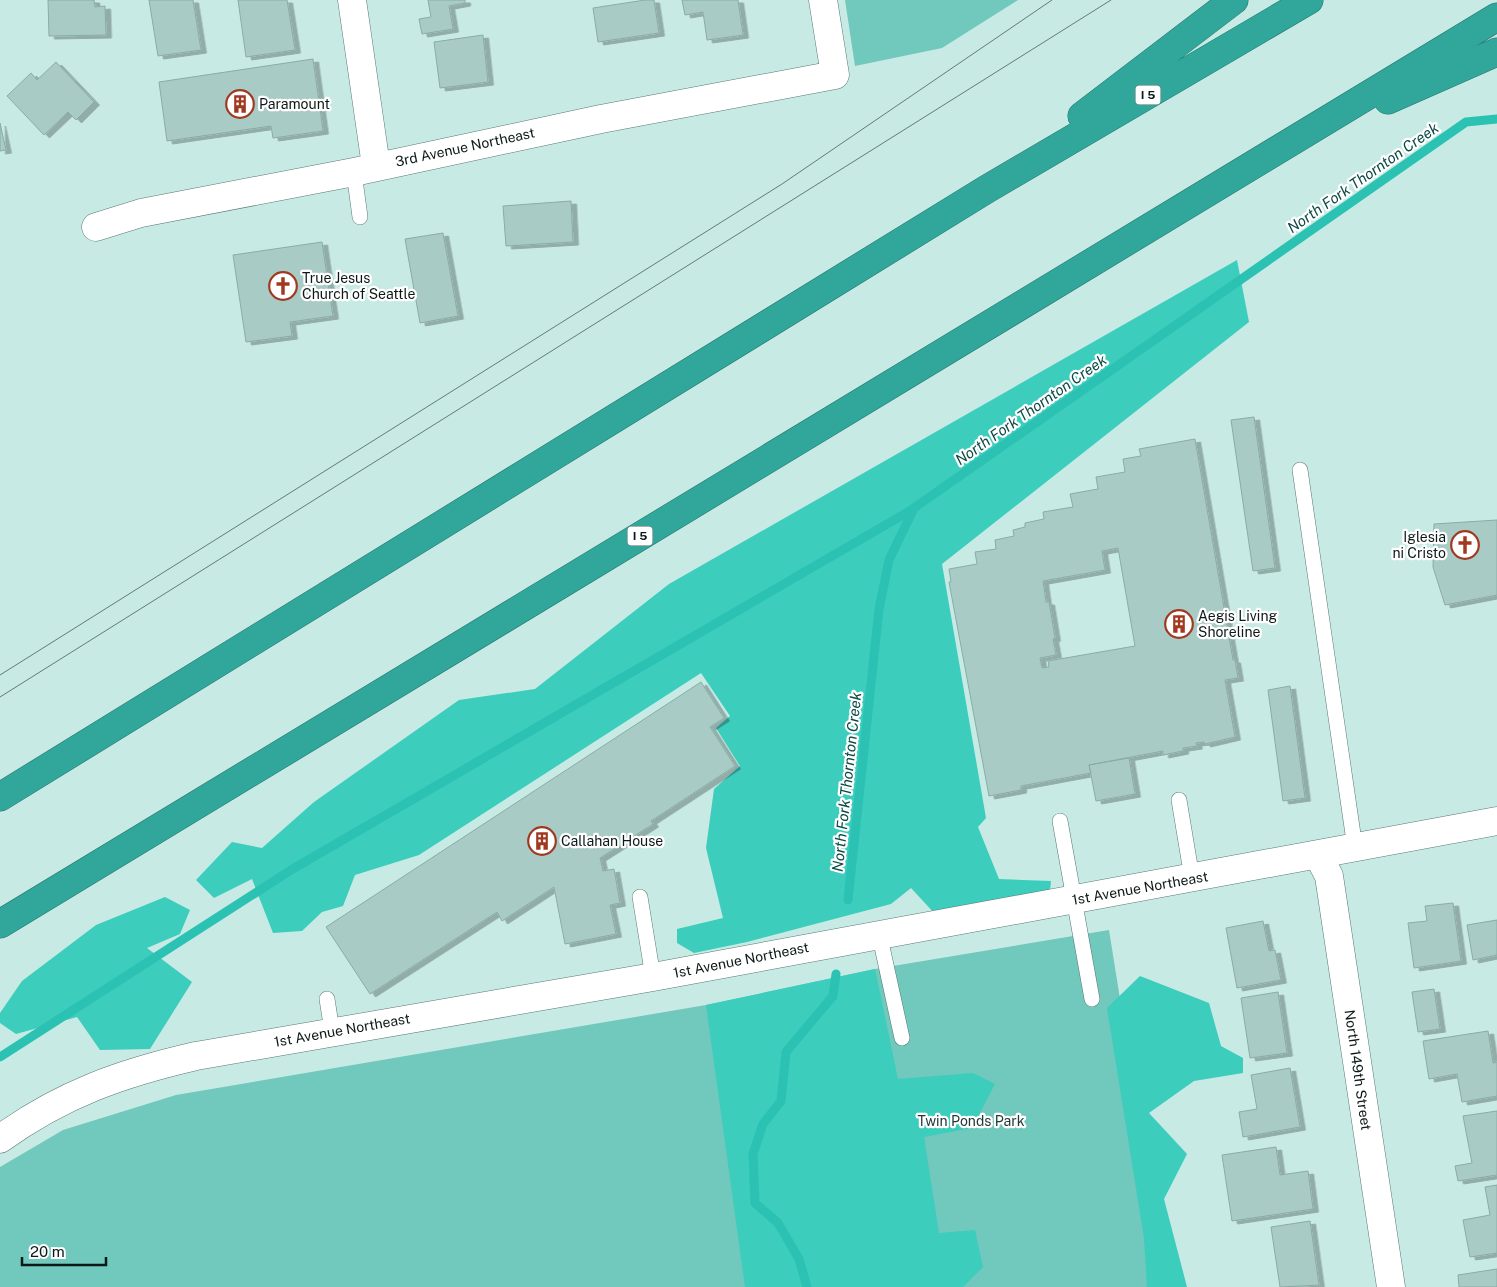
<svg xmlns="http://www.w3.org/2000/svg" width="1497" height="1287" viewBox="0 0 1497 1287" font-family="'Public Sans',sans-serif">
<defs>
<filter id="shadow"><feDropShadow dx="5.5" dy="3" stdDeviation="0" flood-color="#0004"/></filter>
</defs>
<rect width="100%" height="100%" fill="#c7eae4"/>
<path fill="#71c8bc" d="M845 0H1018L942 48 855 66Z
M1109 930 1166 1287H0V1167L63 1130 176 1095 706 1005 875 969Z"/>
<path fill="#3ccdbd" d="M1237 260 1249 322 942 564 986 818 978 827 999 879 1051 881 1050 891 936 915 911 888 891 904 747 942 694 953 677 943V929L723 918 706 848 714 789 740 766 716 728 730 716 701 673 419 855 355 875 343 906 322 912 302 931 273 933 252 879 214 898 196 880 232 842 262 848 314 802 459 700 535 689 669 584Z
M165 897 190 910 180 934 147 948 192 982 150 1049 100 1050 77 1017 16 1034 0 1023V1013L22 981 96 925Z
M875 969 898 1079 973 1073 995 1084 972 1128 924 1137 939 1233 975 1230 983 1267 963 1287H745L706 1005Z
M1140 976 1209 1003 1221 1046 1243 1058V1073L1194 1081 1149 1113 1187 1154 1164 1199 1187 1287H1147L1144 1238 1107 1008Z"/>
<g fill="none" stroke-linecap="round" stroke-linejoin="round">
<path stroke="#2bc2b3" stroke-width="9" d="M848 900 879 609 889 560 914 508 1466 122 1497 119
M0 1057 291 870 913 509
M807 1287 799 1259 778 1223 755 1203 753 1154 763 1124 781 1101 786 1052 833 996 836 974"/>
</g>
<path fill="#a9cbc6" stroke="#8aaca6" fill-rule="evenodd" filter="url(#shadow)" d="M48 0H94L95 7 105 6 106 35 49 36Z
M149 0H193L201 50 158 56Z
M238 0H287L295 50 246 57Z
M428 0H465V3L449 6 453 29 422 34 419 19 431 17Z
M645 0H654L659 33 598 42 593 8Z
M682 0H738L743 35 707 40 703 12 685 15Z
M483 35 488 82 440 88 434 42Z
M313 59 323 131 273 138 271 126 167 141 159 82Z
M56 62 94 102 76 120 68 112 44 135 7 96 31 73 37 80Z
M0 123 6 150 0 151Z
M571 201 573 242 506 246 503 206Z
M443 233 458 316 420 323 405 239Z
M322 242 333 316 290 322 292 336 246 342 233 255Z
M1254 417 1275 568 1253 571 1231 420Z
M1195 439 1233 660H1235L1238 678 1225 680 1235 737 1205 744 1204 742 1196 743 1197 746 1183 748V751L1163 755V751L1089 765 1091 773 1021 786V790L989 796 949 582H951L949 569 977 564 975 552 996 549 995 540 1014 536 1013 530 1025 527V523L1044 519 1043 512 1073 507 1070 494 1098 489 1096 477 1125 472 1123 459 1141 456 1139 449ZM1118 548 1135 646 1048 661 1049 667 1042 668 1040 658 1056 655 1053 639 1055 638 1049 602H1046L1043 581 1105 570 1102 551Z
M1497 520V595L1445 605 1433 567 1434 524Z
M701 682 724 718 710 727 735 766 651 821 653 824 600 858 603 871 614 869 620 903 610 905 616 934 565 944 554 887 502 921 497 912 370 994 326 927Z
M1290 686 1305 798 1283 801 1268 690Z
M1129 758 1135 794 1096 801 1089 765Z
M1453 903 1461 961 1414 968 1408 923 1427 921 1425 906Z
M1497 920V955L1473 960 1467 925Z
M1263 921 1269 951 1275 950 1281 980 1237 988 1226 928Z
M1434 989 1440 1029 1418 1032 1412 992Z
M1278 992 1287 1053 1250 1058 1241 998Z
M1488 1031 1493 1063 1497 1062V1096L1462 1102 1457 1074 1429 1079 1423 1041Z
M1290 1068 1300 1127 1243 1137 1239 1112 1257 1109 1251 1075Z
M1497 1111V1175L1458 1181 1455 1166 1472 1163 1463 1116Z
M1276 1147 1280 1175 1308 1171 1313 1209 1232 1221 1222 1155Z
M1497 1185V1253L1470 1257 1463 1220 1490 1215 1485 1187Z
M1310 1221 1319 1285 1280 1287 1271 1227Z
M1497 1269V1287H1459L1458 1275Z"/>
<g fill="none" stroke-linecap="round" stroke-linejoin="round">
<defs>
<path id="service" d="M354 172 360 217
M1300 470 1355 848
M1179 800 1192 878
M1060 821 1092 999
M640 897 653 977
M879 933 902 1038
M327 999 332 1031"/>
<path id="minor" d="M352 0 376 166
M96 227 141 213 354 172 601 119 835 75 823 0
M1318 855 1329 876 1391 1287"/>
<path id="tertiary" d="M0 1139C62 1094 122 1073 196 1056L653 977 1497 821"/>
<path id="motorway" d="M1388 100 1497 52
M1082 116 1234 0
M0 797 987 189 1309 0
M0 924 1497 17"/>
</defs>
<use href="#service" stroke="#597874" stroke-width="16"/>
<use href="#minor" stroke="#597874" stroke-width="29"/>
<use href="#tertiary" stroke="#597874" stroke-width="29"/>
<use href="#motorway" stroke="#24756c" stroke-width="29"/>
<use href="#service" stroke="#fff" stroke-width="15"/>
<use href="#minor" stroke="#fff" stroke-width="28"/>
<use href="#tertiary" stroke="#fff" stroke-width="28"/>
<use href="#motorway" stroke="#31a69a" stroke-width="28"/>
<path stroke="#647b78" stroke-width="1" d="M0 675 782 184 1052 0
M0 697 1111 0"/>
</g>
<defs>
<symbol id="building-ring" viewBox="-11 -11 22 22"><circle r="9.5" fill="#fff" stroke="#a13820" stroke-width="1.5"/><path d="M-4-6H4V6H1V3H-1V6H-4ZM-2.5-4.3h1.7v1.8h-1.7ZM.8-4.3h1.7v1.8H.8ZM-2.5-1h1.7V.8h-1.7ZM.8-1h1.7V.8H.8Z" fill="#a13820"/></symbol>
<symbol id="church-ring" viewBox="-11 -11 22 22"><circle r="9.5" fill="#fff" stroke="#a13820" stroke-width="1.5"/><path d="M-1.2-6h2.4v3.5h3.3v2.4h-3.3V6h-2.4V-.1h-3.3v-2.4h3.3Z" fill="#a13820"/></symbol>
</defs>
<g fill-rule="evenodd">
<use href="#building-ring" x="224" y="88" width="32" height="32"/>
<use href="#church-ring" x="267" y="270" width="32" height="32"/>
<use href="#church-ring" x="1449" y="529" width="32" height="32"/>
<use href="#building-ring" x="1163" y="608" width="32" height="32"/>
<use href="#building-ring" x="526" y="825" width="32" height="32"/>
</g>
<g text-anchor="middle" stroke-width="4.5" stroke-linejoin="round" paint-order="stroke">
<g fill="#fff" stroke="#555e5d" stroke-width="1">
<rect x="1135.5" y="85.5" width="25" height="19" rx="4"/>
<rect x="627.5" y="526.5" width="25" height="19" rx="4"/>
</g>
<g font-size="12" font-weight="bold" fill="#0c1917">
<text x="1148" y="99">I 5</text>
<text x="640" y="540">I 5</text>
</g>
<g font-size="14" fill="#0c1917" stroke="#fff" text-anchor="start">
<text x="259" y="109">Paramount</text>
<text x="302" y="283">True Jesus<tspan x="302" dy="16">Church of Seattle</tspan></text>
<text x="1446" y="542" text-anchor="end">Iglesia<tspan x="1446" dy="16">ni Cristo</tspan></text>
<text x="1198" y="621">Aegis Living<tspan x="1198" dy="16">Shoreline</tspan></text>
<text x="561" y="846">Callahan House</text>
</g>
<g font-size="14" fill="#0c1917" stroke="#fff">
<text transform="translate(465 147) rotate(-12)" y="5">3rd Avenue Northeast</text>
<text transform="translate(1140 888) rotate(-10)" y="5">1st Avenue Northeast</text>
<text transform="translate(741 960) rotate(-11)" y="5">1st Avenue Northeast</text>
<text transform="translate(342 1030) rotate(-10)" y="5">1st Avenue Northeast</text>
<text transform="translate(1358 1070) rotate(82)" y="5">North 149th Street</text>
</g>
<g font-size="14" fill="#223a36" stroke="#fff">
<text x="971" y="1126">Twin Ponds Park</text>
</g>
<g font-size="15" font-style="italic" fill="#0c4a44" stroke="#fff">
<text transform="translate(1363 178) rotate(-35)" y="5">North Fork Thornton Creek</text>
<text transform="translate(1031 410) rotate(-35)" y="5">North Fork Thornton Creek</text>
<text transform="translate(847 782) rotate(-84)" y="5">North Fork Thornton Creek</text>
</g>
</g>
<path d="M22 1257v8h84v-8" fill="none" stroke="#0c1917" stroke-width="2.5"/>
<text x="30" y="1257" font-size="15" fill="#0c1917" stroke="#ffffff" stroke-width="4" paint-order="stroke">20 m</text>
</svg>
